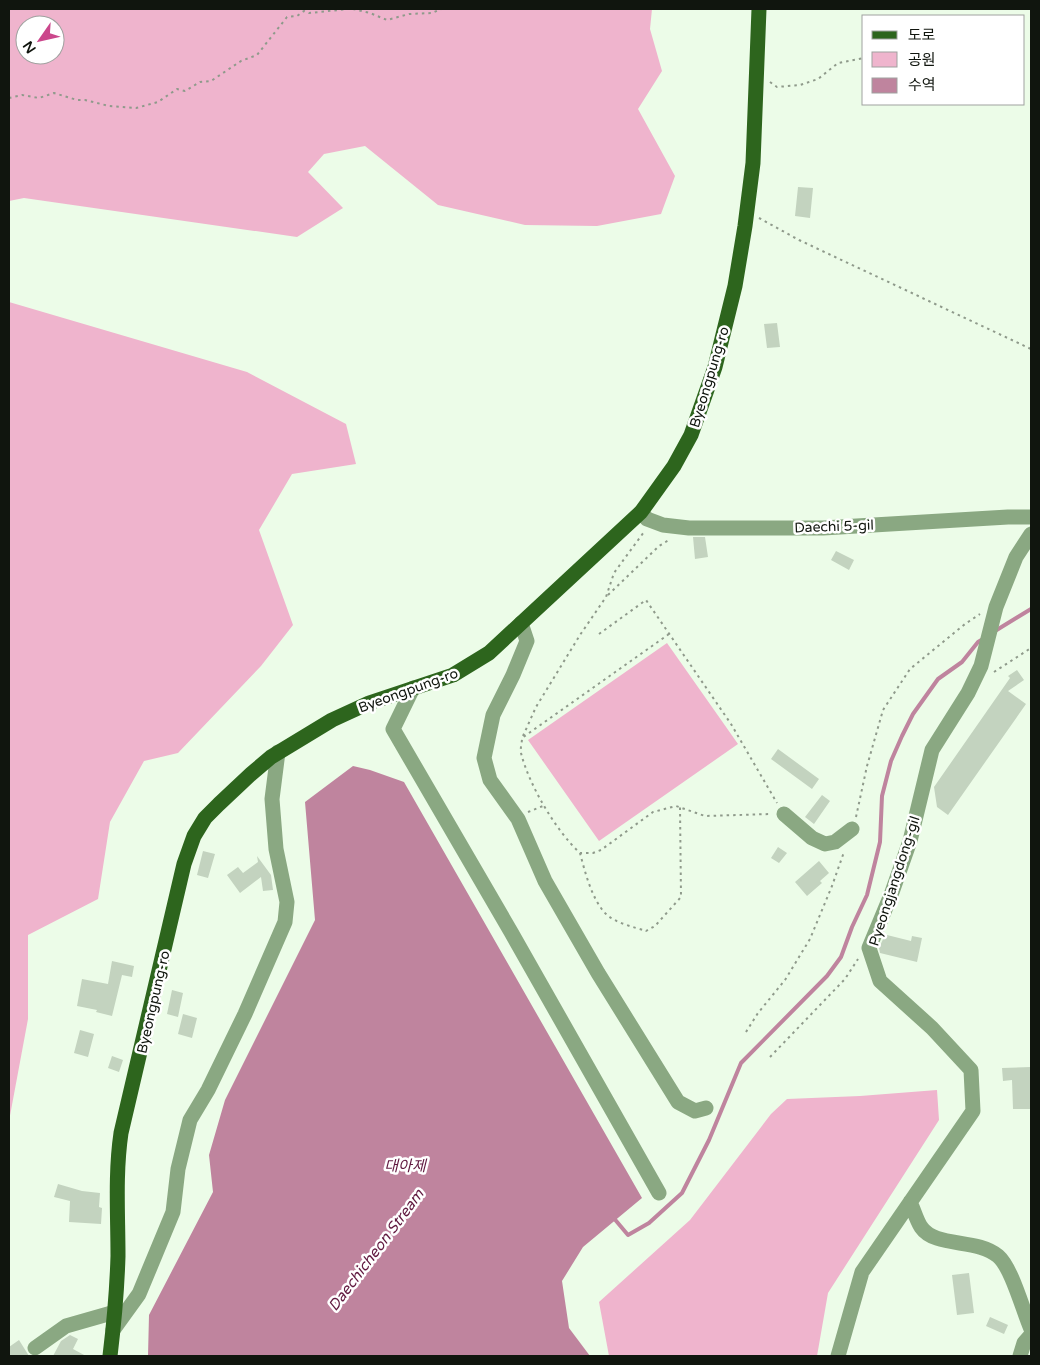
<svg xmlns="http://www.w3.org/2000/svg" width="1040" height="1365" viewBox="0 0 1040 1365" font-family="'Varela Round','Noto Sans KR',sans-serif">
<rect width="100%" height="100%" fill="#ecfce8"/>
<path fill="#efb4cd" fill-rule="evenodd" d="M9 9H652L650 29 662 71 638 109 675 176 661 214 597 226 525 225 438 205 365 146 324 154 308 172 343 208 297 237 24 198 9 201ZM25 25H55V55H25Z
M9 302 247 372 346 424 356 464 292 474 259 530 293 625 261 666 178 753 144 761 110 822 98 899 28 935V1019L9 1121Z
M667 643 738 744 599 841 528 740Z
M937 1090 939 1120 828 1293 817 1356H609L599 1302 690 1220 771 1114 787 1099 860 1096Z"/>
<path fill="#bf849e" d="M353 766 370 770 404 782 642 1198 583 1247 562 1281 569 1328 590 1356H148L149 1315 213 1192 209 1155 225 1100 315 920 305 802Z"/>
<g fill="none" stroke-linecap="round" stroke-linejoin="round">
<path stroke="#bf849e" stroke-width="4" d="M995 631 1031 609
M612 1216 628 1235 649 1223 682 1193 709 1140 741 1063 827 976 841 957 852 927 867 895 880 842 882 796 891 761 902 736 913 714 938 679 962 662 978 642 983 639"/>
</g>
<path fill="#c3d3bf" d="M798 187 813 188 810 218 795 216Z
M777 323 780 347 767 348 764 324Z
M693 537H705L708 557 695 559Z
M836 551 854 560 849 570 831 560Z
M1017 670 1024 680 1008 691 1026 704 948 815 937 807 934 787 1010 678 1008 676Z
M778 749 819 779 812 789 771 759Z
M822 795 830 801 814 824 805 817Z
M778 847 787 853 779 863 771 858Z
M203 851 215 854 208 878 197 875Z
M257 856 271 875 273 890 263 891 261 877 240 893 227 875 238 867 243 873 258 862Z
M819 861 829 873 820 881 822 883 807 896 795 882Z
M887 935 911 941 912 936 922 938 917 962 880 953 879 948 884 937H886Z
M112 961 134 966 132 977 122 975 112 1016 96 1012 97 1010 77 1006 82 979 108 984Z
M172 990 183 993 178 1017 167 1014Z
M183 1014 197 1018 192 1038 178 1034Z
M80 1030 94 1034 88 1057 74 1053Z
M112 1056 123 1060 119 1072 108 1068Z
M1031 1067V1109H1013L1012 1080 1003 1081 1002 1068Z
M58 1184 82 1191 100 1193 99 1207 102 1208 101 1224 69 1222 70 1201 54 1197Z
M969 1273 974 1313 957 1315 952 1275Z
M990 1317 1008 1325 1004 1334 986 1326Z
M70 1335 78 1339 73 1349 86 1356H53L61 1341Z
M19 1340 29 1356H9V1347Z"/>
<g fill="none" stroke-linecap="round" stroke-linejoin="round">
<path stroke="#8f9a8b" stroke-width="2" stroke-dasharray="2.5 4" stroke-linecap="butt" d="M353 9 370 13 387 20 409 14 432 13 441 9
M770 82 777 87 800 85 818 79 838 63 864 58
M9 98 22 95 39 98 54 93 77 100H85L109 106 136 108 158 102 177 89 185 91 200 82 211 81 241 61 257 55 287 17 297 16 304 11 309 13 348 9
M759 218 799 240 1031 349
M608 595 659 546 669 540
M599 634 646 600 731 724 777 803
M669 634 522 738C522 743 520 749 521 753 529 785 556 831 580 853H593L601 850 653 812 676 806 705 816 771 814
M994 672 1031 648
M523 736 536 707 580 635 606 597 614 573 644 532
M528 812 543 806
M856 817 867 766 883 710 910 669 965 624 980 614
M580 853C585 872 592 900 606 914 615 923 634 927 646 931L655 926 681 897 680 807
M746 1032 758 1013 785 980 810 939 832 886 844 852
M770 1057 845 979 858 959"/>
<path stroke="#8aa882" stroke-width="15" d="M641 512 647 519 663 525 689 528H823L1008 517H1031
M521 623 527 641 513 675 493 715 484 758 490 780 518 819 545 881 598 973 678 1102 695 1111 706 1108
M413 688 393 729 511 932 659 1193
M784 814 812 838 825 844 835 842 852 829
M910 1202C914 1210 916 1219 921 1227 935 1248 977 1238 998 1256 1012 1268 1023 1311 1031 1329
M113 1330 139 1294 173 1212 178 1169 190 1120 208 1090 245 1014 285 922 287 902 276 849 272 799 278 752
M35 1348 66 1326 115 1312
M838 1356 862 1272 973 1111 971 1070 932 1028 880 981 869 948 891 895 910 841 932 750 968 693 981 666 996 607 1016 557 1031 534
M1020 1356 1024 1343 1031 1335"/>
<path stroke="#2d651d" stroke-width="15" d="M110 1356C114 1323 117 1290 118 1256 118 1215 115 1174 121 1133L184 864 194 836 205 818 219 804 251 774 271 757 332 720 369 703 453 675 489 653 641 512 674 466 691 435 715 367 735 286 745 226 753 163 759 9"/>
</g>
<g text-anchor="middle" stroke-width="5" stroke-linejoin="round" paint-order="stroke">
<g font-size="14" fill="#10150e" stroke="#fff">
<text transform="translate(709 377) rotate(-73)" y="5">Byeongpung-ro</text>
<text transform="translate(834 526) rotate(-2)" y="5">Daechi 5-gil</text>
<text transform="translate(408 690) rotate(-20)" y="5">Byeongpung-ro</text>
<text transform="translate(894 881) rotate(-72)" y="5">Pyeongjangdong-gil</text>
<text transform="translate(153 1002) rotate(-77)" y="5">Byeongpung-ro</text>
</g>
<g font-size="15" font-style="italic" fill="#60183f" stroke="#fff">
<text x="405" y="1171">대아제</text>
<text transform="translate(376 1250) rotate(-53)" y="5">Daechicheon Stream</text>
</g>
</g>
<rect width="1040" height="1365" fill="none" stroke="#10150e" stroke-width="20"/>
<rect x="862" y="15" width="162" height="90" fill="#ffffff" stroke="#9fa19f"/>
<rect x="872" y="31" width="25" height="8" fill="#2d651d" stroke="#9fa19f"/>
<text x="908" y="40" font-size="15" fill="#10150e">도로</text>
<rect x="872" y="52" width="25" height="15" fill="#efb4cd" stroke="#9fa19f"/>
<text x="908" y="65" font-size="15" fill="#10150e">공원</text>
<rect x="872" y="78" width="25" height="15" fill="#bf849e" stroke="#9fa19f"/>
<text x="908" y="90" font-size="15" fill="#10150e">수역</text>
<g transform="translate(40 40) rotate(236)"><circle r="24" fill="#ffffff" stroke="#9fa19f"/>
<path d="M0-4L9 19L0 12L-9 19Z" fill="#cb478c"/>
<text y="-8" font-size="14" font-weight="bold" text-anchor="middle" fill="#10150e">N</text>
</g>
</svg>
